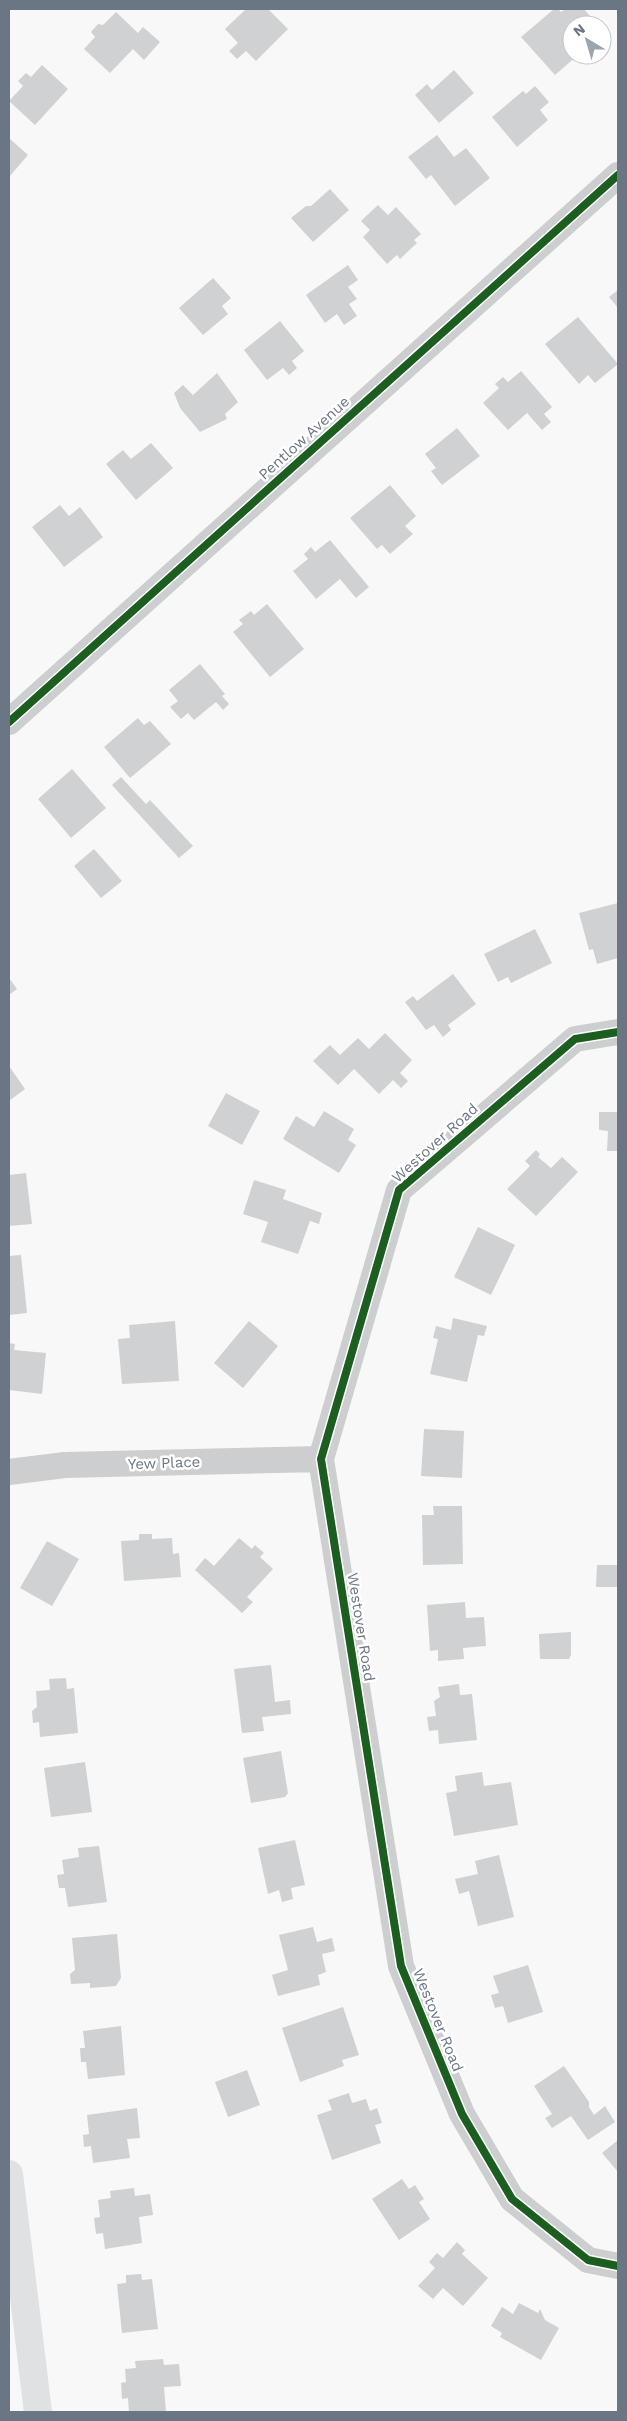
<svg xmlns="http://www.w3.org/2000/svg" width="627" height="2421" viewBox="0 0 627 2421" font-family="'Work Sans',sans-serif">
<rect width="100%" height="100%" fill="#f8f8f8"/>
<path fill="#d0d1d2" d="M246 9H268L288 29 256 61 246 51 237 59 229 51 238 43 225 29Z
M554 9H558L561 12 565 9H584L598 25H572V55H578L555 75 521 37Z
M116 12 138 33 143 27 160 42 144 60 133 49 110 73 84 49 95 37 91 32 98 24 103 25Z
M42 65 68 89 35 125 9 101 23 86 18 81 26 73 31 77Z
M454 70 474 93 439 123 415 95 427 84 432 90Z
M535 86 549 102 540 110 548 120 517 147 492 117 523 91 526 94Z
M437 135 454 157 466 148 490 178 455 206 431 175 426 179 408 157Z
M9 138 28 155 9 177Z
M330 189 349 210 313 242 291 218 306 206H311Z
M378 205 388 215 396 207 421 234 414 240 417 243 400 259 397 255 387 264 363 237 370 230 361 221Z
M348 265 358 280 348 287 357 299 349 304 357 316 344 325 337 314 325 323 306 295Z
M213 278 231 298 222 306 228 314 203 335 179 308Z
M618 290V308L609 297Z
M578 317 618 364 595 383 588 375 579 384 545 344Z
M280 321 304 351 292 361 297 368 289 375 283 368 267 380 244 350Z
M521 371 552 407 544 414 551 422 542 430 527 413 508 430 483 403 499 388 495 384 503 377 508 382Z
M217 373 238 402 225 414 227 419 200 432 180 408 174 393 183 385 193 395Z
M457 428 480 456 442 485 431 471 436 468 425 454Z
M151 443 173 468 136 500 106 464 123 450 131 459Z
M390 485 416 516 405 526 413 534 390 554 382 545 377 549 350 518Z
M60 505 69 516 80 507 103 537 64 567 32 527Z
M330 540 369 587 356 598 340 579 316 599 293 571 308 559 304 554 311 547 315 552Z
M267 604 304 649 270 677 233 632 243 624 239 620 251 611 254 615Z
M200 664 225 694 222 696 229 704 223 710 216 702 194 720 188 713 181 719 170 707 178 701 169 690Z
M138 718 144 725 150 721 171 744 130 778 104 747Z
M72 769 106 808 71 838 38 799Z
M121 777 146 804 150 800 193 846 179 858 112 785Z
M94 849 122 881 101 898 74 866Z
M618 903V958L597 964 593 949 589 950 579 913Z
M535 929 552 963 511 983 508 977 498 982 484 954Z
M453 974 476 1004 448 1025 451 1030 443 1037 434 1025 426 1030 405 1002 413 996 417 1001Z
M9 978 17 989 9 995Z
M385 1033 412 1060 400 1073 408 1081 401 1088 393 1080 379 1094 354 1069 338 1085 313 1061 330 1045 340 1055 358 1038 369 1049Z
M9 1066 25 1089 9 1101Z
M226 1093 260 1111 242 1145 208 1126Z
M324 1111 354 1129 348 1140 356 1145 339 1173 283 1139 296 1116 314 1127Z
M599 1112H618V1151H607L608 1131 599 1130Z
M536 1150 540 1154 538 1157 551 1168 562 1157 578 1172 536 1216 507 1189 530 1166 525 1161Z
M26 1173 32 1224 9 1226V1175Z
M254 1180 286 1190 283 1199 322 1213 319 1224 310 1221 298 1254 261 1242 268 1222 243 1214Z
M478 1227 515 1245 491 1295 454 1277Z
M21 1255 27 1313 9 1315V1256Z
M453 1318 487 1326 484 1336 478 1335 467 1382 430 1374 438 1339 433 1338 436 1326 451 1330Z
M175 1321 179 1381 122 1384 118 1339 130 1338 129 1325Z
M249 1321 278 1346 243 1388 214 1363Z
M9 1343 15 1344 14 1350 46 1353 42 1394 9 1390Z
M424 1429 464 1431 462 1478 421 1476Z
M433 1506H462L463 1564 423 1565 422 1515H434Z
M139 1534H152V1539L172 1538 173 1554 179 1553 181 1577 124 1581 121 1541 139 1540Z
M239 1538 252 1549 255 1545 264 1553 260 1557 273 1569 247 1597 253 1602 242 1613 195 1570 205 1558 214 1566Z
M47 1541 79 1559 52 1606 20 1588Z
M597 1565H618V1587H596Z
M465 1602 466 1618 484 1617 486 1646 463 1648 464 1659 438 1661V1650L430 1651 427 1605Z
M571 1632V1655L569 1659H540L539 1634Z
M271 1665 275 1702 290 1700 291 1714 262 1717 264 1731 242 1733 234 1669Z
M66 1678 67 1689 74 1688 78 1733 40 1737 39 1722 33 1723 32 1711 37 1707 36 1691 50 1690 49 1679Z
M459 1684 460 1695 472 1694 477 1740 439 1744 438 1730 429 1731 427 1717 436 1716 434 1701 440 1697 438 1687Z
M281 1751 288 1793 285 1797 251 1803 243 1758Z
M85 1762 92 1812 51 1817 44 1768Z
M482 1772 484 1786 511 1782 518 1825 454 1836 446 1793 457 1791 455 1776Z
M295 1840 305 1885 291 1888 293 1899 282 1902 279 1890 268 1894 258 1848Z
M99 1846 107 1902 68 1907 65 1888H59L57 1875 64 1874 62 1860 79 1857 78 1848Z
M499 1855 514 1917 478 1926 469 1891 459 1894 455 1879 478 1874 475 1861Z
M313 1927 317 1942 332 1938 335 1951 322 1954 326 1972 318 1975 320 1985 278 1996 272 1975 288 1970 279 1935Z
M117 1934 121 1978 116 1986 90 1988V1983L71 1984 70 1974 75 1970 72 1938Z
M528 1965 543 2012 508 2023 503 2006 495 2008 491 1995 499 1993 493 1976Z
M343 2007 359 2055 342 2060 344 2066 300 2082 282 2028Z
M121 2026 125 2075 88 2079 86 2062H81L80 2048H85L83 2031Z
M564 2066 589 2102V2107L594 2115 605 2106 615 2122 588 2140 571 2116 552 2128 545 2118 552 2114 534 2086Z
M247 2070 260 2105 228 2117 215 2082Z
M349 2093 352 2103 366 2099 370 2111 377 2108 382 2123 375 2125 381 2143 332 2160 317 2115 332 2110 328 2100Z
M137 2108 140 2138 127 2139 130 2158 93 2163 91 2146 84 2147 83 2135 89 2134 87 2115Z
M618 2140V2172L602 2153Z
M402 2179 409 2189 415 2185 424 2199 419 2202 430 2219 399 2240 372 2199Z
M134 2188 135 2196 150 2194 153 2215 139 2217 142 2243 105 2249 103 2233 96 2234 94 2218 100 2217 98 2200 111 2198 110 2191Z
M457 2242 465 2250 462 2254 488 2278 463 2306 443 2288 433 2299 418 2286 435 2268 429 2262 437 2253 443 2258Z
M141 2274 142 2280 152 2279 158 2329 122 2333 117 2284 126 2283V2275Z
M519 2303 538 2313 540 2309 545 2320 559 2328 541 2360 500 2337 502 2333 491 2326 502 2307 513 2314Z
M163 2359 164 2365 179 2364 181 2386 164 2387 166 2412H129L128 2398 122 2399 121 2383 126 2382 125 2369 136 2368 135 2361Z"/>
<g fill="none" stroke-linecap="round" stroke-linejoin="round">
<path stroke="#cdcecf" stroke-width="26" d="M9 722 618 175
M618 1032 575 1039 399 1190 321 1459 401 1966 462 2114 512 2199 588 2260 618 2266
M9 1472 65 1465 321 1459"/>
<path stroke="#e0e1e2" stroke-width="28" d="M9 2174 38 2412"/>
<defs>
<path id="cycleway" d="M9 722 618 175
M618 1032 575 1039 399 1190 321 1459 401 1966 462 2114 512 2199 588 2260 618 2266"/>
</defs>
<use href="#cycleway" stroke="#fff" stroke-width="11"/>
<use href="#cycleway" stroke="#1b5e20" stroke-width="8"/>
</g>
<g text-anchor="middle" stroke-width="5" stroke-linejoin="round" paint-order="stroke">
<g font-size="15" fill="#6b7685" stroke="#fff">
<text transform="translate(304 438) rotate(-42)" y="5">Pentlow Avenue</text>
<text transform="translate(435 1143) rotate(-42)" y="5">Westover Road</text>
<text transform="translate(164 1463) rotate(-2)" y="5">Yew Place</text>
<text transform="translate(361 1627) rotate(81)" y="5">Westover Road</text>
<text transform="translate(438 2020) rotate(68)" y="5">Westover Road</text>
</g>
</g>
<rect width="627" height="2421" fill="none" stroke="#6b7685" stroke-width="20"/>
<g transform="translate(587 40) rotate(322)"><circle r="24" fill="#ffffff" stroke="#c4c8ce"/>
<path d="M0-4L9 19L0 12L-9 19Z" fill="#9ca4ad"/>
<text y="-8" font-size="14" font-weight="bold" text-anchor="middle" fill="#6b7685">N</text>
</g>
</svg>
